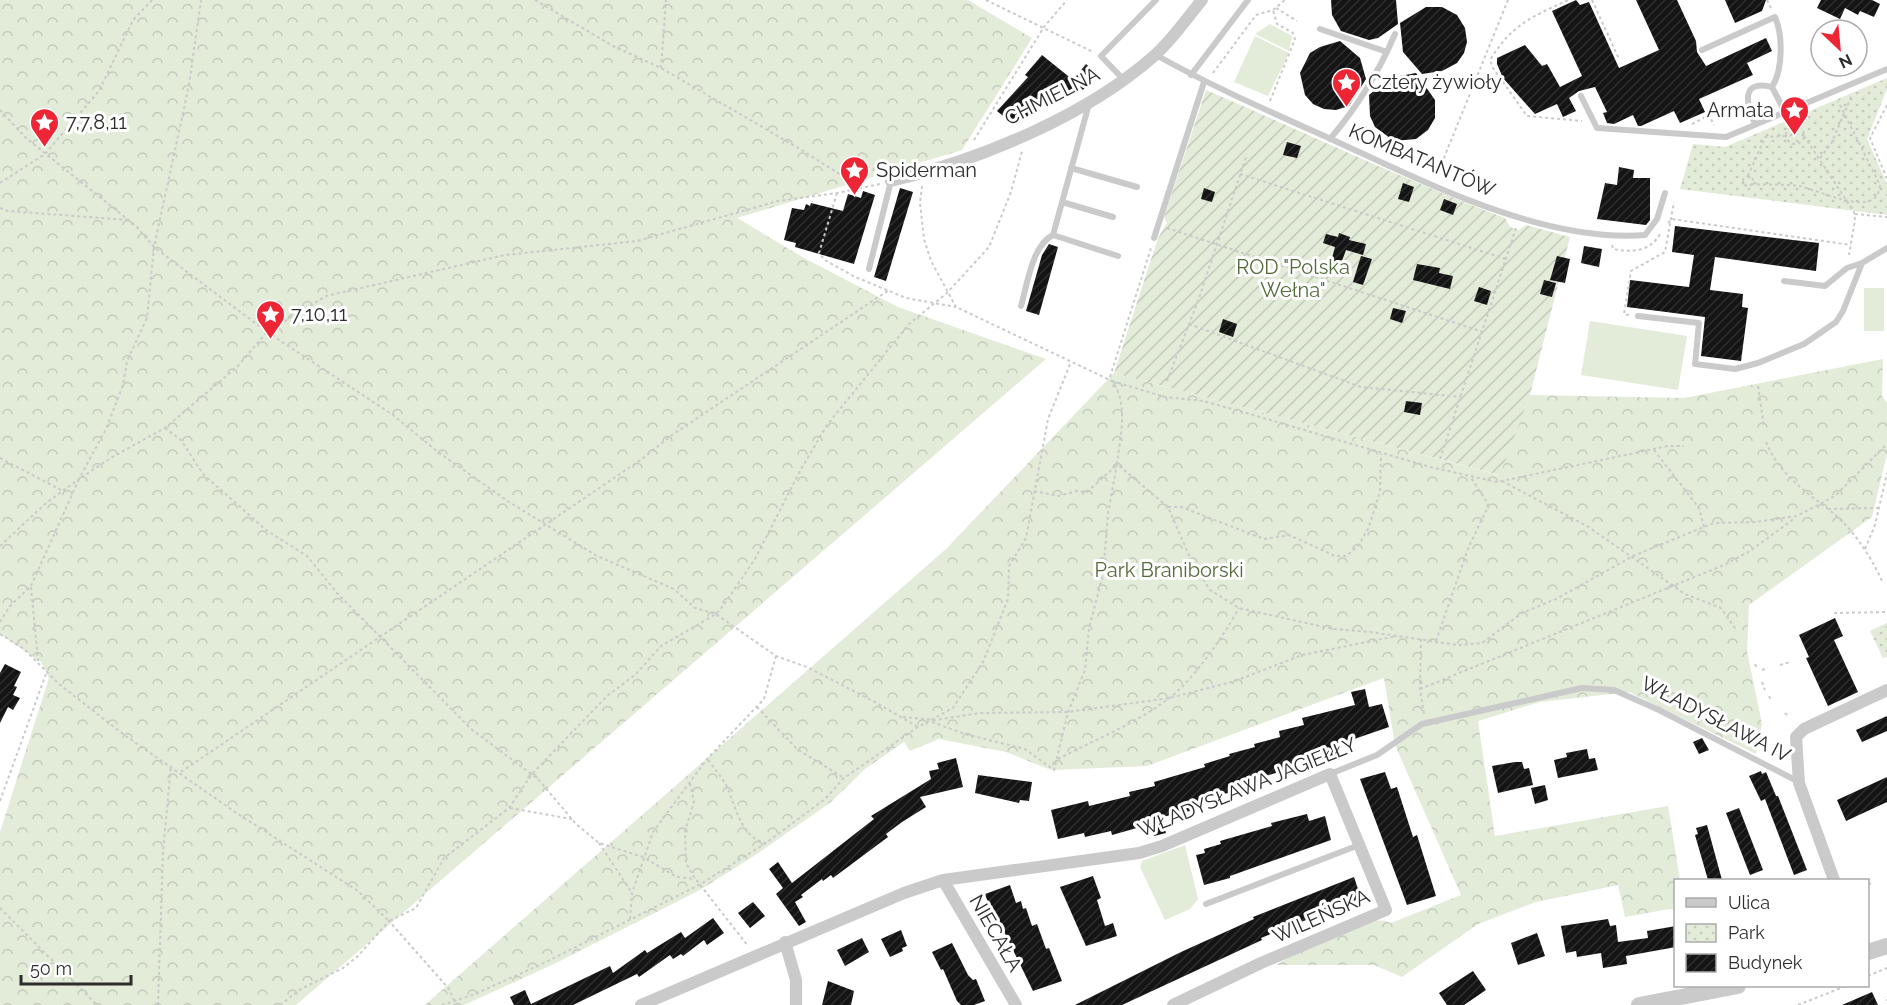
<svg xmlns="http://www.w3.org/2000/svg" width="1887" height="1005" viewBox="0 0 1887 1005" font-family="Raleway,sans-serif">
<defs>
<pattern id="forest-crowns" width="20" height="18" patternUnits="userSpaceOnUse" patternTransform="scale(1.5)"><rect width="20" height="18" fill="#e3ebd9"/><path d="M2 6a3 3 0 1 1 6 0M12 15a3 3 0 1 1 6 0" fill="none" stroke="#c3cabb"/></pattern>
<pattern id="park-dots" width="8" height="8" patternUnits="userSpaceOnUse" patternTransform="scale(1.5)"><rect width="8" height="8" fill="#e3ebd9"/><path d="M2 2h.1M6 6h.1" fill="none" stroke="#c3cabb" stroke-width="1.8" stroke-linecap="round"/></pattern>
<pattern id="garden-furrows" width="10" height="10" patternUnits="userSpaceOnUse" patternTransform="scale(1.5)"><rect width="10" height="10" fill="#e3ebd9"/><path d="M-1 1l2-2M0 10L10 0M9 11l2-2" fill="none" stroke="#c3cabb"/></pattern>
<pattern id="building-hatch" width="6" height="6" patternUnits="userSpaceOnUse" patternTransform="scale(1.5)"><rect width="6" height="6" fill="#141414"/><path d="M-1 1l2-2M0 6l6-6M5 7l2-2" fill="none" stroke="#2e2e2e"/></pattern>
</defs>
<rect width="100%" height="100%" fill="#fff"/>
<path fill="#e3ebd9" d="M1270 24 1292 36 1289 51 1255 34Z
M1255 36 1289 53 1268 96 1234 82Z
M1864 288H1884V331H1864Z
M1590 321 1687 336 1678 390 1581 375Z
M1185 845 1198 899 1190 909 1165 920 1140 867 1142 861Z"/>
<path fill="url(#forest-crowns)" d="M0 0H968L1032 38 962 150 737 218 804 258 898 307 1046 359 296 1005H0V832L49 678 41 662 0 634Z
M1883 359 1882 396 1887 403V454L1872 517 1749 605 1747 651 1762 724 1756 754 1629 692 1540 702 1478 721 1495 836 1668 806 1680 880H1676L1675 908 1625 917 1618 885 1536 902 1478 924 1402 977 1374 965H1276C1303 951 1362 910 1391 923L1461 895 1395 745 1384 678 1147 766 1051 770 1006 752 939 739 910 751 904 742 865 769 831 802 757 854 700 890 552 965 464 1005H425L946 549 1114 373 1499 475 1530 395 1684 398Z"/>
<path fill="url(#park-dots)" d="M1887 78V89L1867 139 1887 184V215L1680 189 1693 144 1725 147Z
M1887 623V657L1883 658 1870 631Z"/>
<path fill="url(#garden-furrows)" d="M1206 90C1306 133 1404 180 1505 218L1510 227 1519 230 1526 225 1570 237 1530 395 1500 475 1114 373 1158 238 1167 223 1164 217Z"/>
<path fill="url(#building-hatch)" d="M1331 0H1396L1398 24 1378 38 1369 40 1341 31 1332 15Z
M1576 0 1580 5 1589 2 1619 68 1659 50 1636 0H1677L1696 41 1697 52 1706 66 1766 38 1772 51 1747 63 1753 75 1699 99 1705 112 1680 123 1674 111 1641 126H1638L1633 115 1614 124 1607 123 1603 113 1607 112 1595 87 1579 91 1569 98 1576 111 1563 117 1557 104 1535 114 1503 78 1497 64V58L1525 45 1542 66 1547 64 1560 87 1582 76 1552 11Z
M1725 0H1766L1762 11 1735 23Z
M1821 0H1872L1880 4 1874 17 1860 11 1858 15 1845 8 1840 19 1817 8Z
M1426 7H1442L1457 15 1465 28 1467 42 1464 53 1457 63 1442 71 1422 74 1403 52 1400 23Z
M1340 41 1360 58 1366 79 1349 106 1336 110 1324 109 1313 104 1305 95 1300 73 1310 53 1320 47Z
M1042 55 1073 80 1086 64 1096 73 1083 90 1078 85 1070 95 1064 91 1056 101 1047 93 1026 118 1021 114 1013 124 997 111 1028 77 1025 75Z
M1416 73 1435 100V118L1428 130 1416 139 1394 141 1375 127 1370 116 1369 95 1389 78Z
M1287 142 1301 146 1297 158 1283 155Z
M1619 167 1634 170 1633 178H1650V220L1646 225 1597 219 1605 183 1617 185Z
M1403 183 1414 187 1409 202 1398 199Z
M900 188 913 192 886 281 874 277Z
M1204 188 1215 192 1212 202 1201 199Z
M863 191 875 195 854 264 795 247 796 243 784 240 792 208 804 210 806 204 810 206 811 203 843 211 848 194 861 198Z
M1444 199 1457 204 1453 215 1440 210Z
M1675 226 1819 243 1816 271 1715 257 1710 290 1743 294 1742 307 1748 308 1741 361 1701 356 1705 317 1627 307 1630 280 1689 287 1694 255 1672 252Z
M1339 233 1350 237 1349 240 1366 244 1363 255 1346 250 1339 269 1330 266 1335 247 1323 243 1326 234 1338 237Z
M1049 244 1058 247 1039 315 1026 311 1042 255Z
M1584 246 1602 249 1599 267 1581 263Z
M1361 256 1372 259 1363 285 1353 282Z
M1557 256 1570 259 1565 283 1550 280Z
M1417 264 1440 268 1439 273 1453 276 1450 289 1413 280Z
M1544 280 1556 283 1552 297 1540 294Z
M1479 287 1491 291 1487 305 1474 301Z
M1393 308 1406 311 1402 323 1390 319Z
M1223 319 1237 324 1233 337 1219 332Z
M1406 401 1422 403 1420 415 1404 412Z
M1835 618 1843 636 1834 640 1858 692 1828 706 1806 658 1809 657 1799 635Z
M5 664 21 672 14 686 17 687 13 695 20 698 13 710 8 707 0 723V673Z
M1365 689 1369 707 1382 704 1389 727 1337 745 1340 754 1298 762 1287 766 1288 769 1263 777V779L1248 783 1238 787 1239 790 1213 797 1214 800 1189 808 1190 811 1162 817 1166 833 1154 836 1151 824 1112 835 1111 831 1085 837 1084 833 1058 839 1051 810 1088 801 1089 806 1130 796 1129 792 1155 786 1154 782 1205 767 1204 764 1230 756 1229 754 1255 747 1254 744 1280 737 1279 731 1304 725 1302 718 1355 705 1351 692Z
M1887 716V731L1862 742 1856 730Z
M1702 738 1709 750 1699 754 1693 742Z
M1587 749 1589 759 1595 758 1598 770 1558 778 1554 760 1567 757 1566 753Z
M956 758 963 787 920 797 926 807 902 822 886 834 888 837 833 878 831 875 823 881 822 879 801 895 803 897 795 902 806 922 799 926 776 894 783 888 769 869 778 862 792 883 874 819 871 816 931 779 929 771 939 769 937 763Z
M1515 762H1522L1524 769 1529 768 1533 785 1498 793 1492 766Z
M1761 771 1762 774 1766 772 1776 796H1778L1807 870 1794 875 1765 799 1761 801 1749 776Z
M1385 772 1391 789 1397 787 1413 837 1417 835 1436 896 1407 905 1360 779Z
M978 775 1032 782 1029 801 1020 800 1019 803 975 793Z
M1887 777V802L1846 821 1837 800Z
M1545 785 1548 800 1535 804 1531 788Z
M1739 808 1763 870 1750 875 1726 813Z
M1307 814 1309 821 1325 816 1331 840 1230 876V878L1204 885 1196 855 1205 853 1204 849 1221 844 1220 841 1272 826 1271 823Z
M1707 825 1722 880H1708L1695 835 1698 834 1696 828Z
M1093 876 1101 898 1097 900 1105 926 1113 923 1117 936 1086 946 1060 887Z
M1354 877 1361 898 1261 938 1262 940 1122 1005H1075L1181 952 1254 919 1253 917Z
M1010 885 1016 903 1021 901 1023 909 1026 908 1032 926 1037 924 1046 949 1049 948 1062 981 1033 991 998 919 994 920 985 894Z
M753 902 765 916 750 928 738 913Z
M713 918 724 933 707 945 704 940 683 956 681 954 673 959 670 955 639 977 637 974 573 1005H514L510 997 525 990 531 1004 610 966 613 973 645 950 647 953 681 932 685 938Z
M1608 919 1610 926 1616 925 1618 942 1648 938 1647 931 1676 926V947L1626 956 1627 964 1603 968 1601 953 1577 957 1576 951 1566 953 1561 926Z
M901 930 907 946 902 948 903 951 890 957 881 939Z
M1537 933 1545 956 1518 965 1511 943Z
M862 938 869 952 845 966 837 950Z
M952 943 968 975 973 980 976 979 985 1001 974 1005H961L957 1001 943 969 941 970 932 952Z
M1473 971 1486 990 1464 1005H1447L1439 993Z
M828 981 854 991 851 1005H822Z
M1872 992 1878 1005H1842Z"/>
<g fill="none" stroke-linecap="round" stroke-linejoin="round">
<path stroke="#cacaca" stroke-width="2" stroke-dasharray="3 3" stroke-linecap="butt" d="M535 0 613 46 661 68 800 149 860 187
M986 0 1093 52
M1568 0C1532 17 1512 24 1490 60L1493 68 1527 116 1582 121
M1592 0 1619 59
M1767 0 1771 8
M1276 8 1297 21
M661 68 666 0
M1213 73 1256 15 1273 10 1285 0
M1270 101 1295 39 1293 33 1277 24 1273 10
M1887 105 1870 138 1887 179
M0 110 26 138 136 226 154 247 267 332 393 415 438 452 509 502 597 556 674 589 695 608 716 614 776 656 807 667 873 701 918 727
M1795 118 1801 128
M1692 124 1709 115 1714 125
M1786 135a9 9 0 1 1 18 0a9 9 0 1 1-18 0Z
M1804 136 1854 212 1855 220 1849 255
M974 140 1044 27 1067 0
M1820 158 1831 144 1852 95
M1240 174 1506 259
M1437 175 1508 0
M1743 181a5 5 0 1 1 10 0a5 5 0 1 1-10 0Z
M1748 176 1765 137 1786 136
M0 183 45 154 99 91 133 20 152 0
M1751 184C1767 185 1784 184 1799 186 1820 190 1878 221 1880 185L1838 101
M922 186 920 203 924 239 931 261 956 307 1112 381C1129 404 1120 437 1117 464L1168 507 1192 562 1210 590 1239 608 1333 629 1370 632 1458 645 1482 643 1522 613 1556 599 1633 556 1704 527 1714 523 1755 522 1797 516 1835 496 1887 444
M837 193 819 253 825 260 853 276 906 298 956 307
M0 208 8 211 128 220
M1855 214 1887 217
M1668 223 1672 219 1851 245
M1167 228 1483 332
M1612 245 1613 249C1633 253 1652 251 1661 232
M1629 315 1624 314 1631 271 1665 252 1674 202
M1189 324 1361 387 1461 397
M1110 377 1151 248
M1112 381 1165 397 1203 401 1243 412 1430 467 1497 482 1668 446H1684
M1167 381 1198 301 1246 157
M1758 386 1764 427
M165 428 181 440 203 474 266 530 307 556 337 593 471 729 538 779 576 824 599 843 643 857 677 877 695 879
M1766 442C1778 472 1803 490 1828 509 1853 528 1870 555 1883 583
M1654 450 1699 508 1704 527
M0 458 63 491
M1440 459 1516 228
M1502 481 1587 526 1685 594 1721 608 1737 631
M1034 491 1058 496 1077 491 1087 492 1117 465
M1168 507H1181L1264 539 1289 535 1335 556H1346L1358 546 1368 529 1380 492 1381 454
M1828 509 1879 508
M0 546 45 504 79 479 106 429 123 385 127 361 147 318 154 247 189 85 201 0
M1865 549 1875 525 1887 473
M31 587 38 661
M1834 613 1887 612
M0 622 10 606 31 586 79 479 114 456 165 428 237 367 267 332 326 296 505 255 637 241 778 201 837 193 880 184
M0 634 24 649 59 684 123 734 235 812 358 891 389 921 416 908 444 858 509 808 532 774 607 696 636 674 661 646 716 614 723 606 755 559 800 471 827 425 909 324 947 293 989 247 1011 192 1022 151
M1421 639 1420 689 1424 714
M1436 641 1469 546 1487 509 1488 504 1470 476
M1755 664 1757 668
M1780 665 1790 662
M1762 670 1768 668
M1762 682 1765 690
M1420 689 1724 565 1750 551 1795 518
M1769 696 1771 700
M757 707 797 749 844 778
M1785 713 1788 716
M903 717 935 720 980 713 1068 712 1170 698 1235 681 1302 655 1397 636
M932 722 965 734 1025 749 1054 770 1068 712 1085 670 1089 628 1103 575 1108 514 1117 464
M1058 759C1094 740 1135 724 1168 699 1192 682 1225 634 1239 608
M708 760C714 768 720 775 725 783 736 804 739 837 766 843
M181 772 642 459 672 435 889 290
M690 783 694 802 685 831 686 863 694 877 748 946
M0 801 47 671
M510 808 572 819
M599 843 632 893
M1869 882 1872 887
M0 908 97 1005
M630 919 632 893 653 832 707 759 764 699 776 656
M1868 976 1887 968
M1887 999V1001
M158 1005 163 852 171 765
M280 1005 301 989 343 968 358 956 389 921 449 989 456 1005
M442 1005 475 994 546 962 699 885 766 843 825 799 844 778 918 727 953 708 983 662 1008 599 1009 566 1026 538 1048 419 1071 362
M1798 1005 1846 986"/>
<path stroke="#cacaca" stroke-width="6" d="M1320 29 1387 52
M1702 50 1775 17C1783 35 1783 70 1772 87
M1156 55C1213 87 1273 113 1333 140 1425 182 1542 243 1645 235L1657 219 1665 193
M1191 75 1248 0
M1123 79 1101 56 1156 0
M1581 96 1597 128 1726 137 1887 69
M1089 104 1053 235 1118 256
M1755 124C1747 106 1739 79 1772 87L1785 112
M1330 139C1358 106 1378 74 1395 34
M1071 168 1137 187
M1062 202 1113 217
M1154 238 1204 82
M869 269 891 181
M1784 281 1825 286 1847 268 1862 263
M1021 306C1027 286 1032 245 1053 235
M1638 316 1699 323 1695 364 1735 369 1758 363 1804 344 1836 322 1843 311 1862 263 1887 248
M1330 774 1377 755 1422 724 1582 688 1614 690 1659 710 1799 782
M1206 904 1359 845"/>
<path stroke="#cacaca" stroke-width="12" d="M891 181C980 160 1086 116 1154 56 1172 40 1187 18 1202 0
M943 880 1016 1005
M1834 880 1799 783 1796 737 1804 729 1887 690
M785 942 796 980V1005
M641 1005 904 893 943 880 1139 853 1162 846 1330 774 1386 910 1261 963 1173 1005"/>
<path stroke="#cacaca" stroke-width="16" d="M1868 952 1887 946
M1639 1005 1738 986"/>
</g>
<defs>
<symbol id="sight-pin" viewBox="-11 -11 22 30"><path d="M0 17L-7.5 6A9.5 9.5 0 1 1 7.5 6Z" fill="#ee2535" stroke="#fff"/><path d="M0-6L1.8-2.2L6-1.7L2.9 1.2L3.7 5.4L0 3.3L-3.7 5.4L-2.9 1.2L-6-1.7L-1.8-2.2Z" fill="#fff"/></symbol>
</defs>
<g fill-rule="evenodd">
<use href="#sight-pin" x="1330" y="66" width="33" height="45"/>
<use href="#sight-pin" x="1778" y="94" width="33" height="45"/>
<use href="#sight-pin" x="28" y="106" width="33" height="45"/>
<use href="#sight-pin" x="838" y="154" width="33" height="45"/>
<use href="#sight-pin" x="254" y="298" width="33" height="45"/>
</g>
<g text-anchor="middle" stroke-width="6" stroke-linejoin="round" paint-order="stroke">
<g font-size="20" fill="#2d2d2d" stroke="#fff" text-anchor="start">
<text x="1368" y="89">Cztery żywioły</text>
<text x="1774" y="117" text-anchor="end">Armata</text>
<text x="66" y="129">7,7,8,11</text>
<text x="876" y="177">Spiderman</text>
<text x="291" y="321">7,10,11</text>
</g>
<g font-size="20" fill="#2d2d2d" stroke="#fff">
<text transform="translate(1052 96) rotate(-27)" y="7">CHMIELNA</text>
<text transform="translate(1422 160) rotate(23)" y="7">KOMBATANTÓW</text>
<text transform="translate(1716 719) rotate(27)" y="7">WŁADYSŁAWA IV</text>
<text transform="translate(1247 787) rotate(-22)" y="7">WŁADYSŁAWA JAGIEŁŁY</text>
<text transform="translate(1321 916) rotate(-24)" y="7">WILEŃSKA</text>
<text transform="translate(996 933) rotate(60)" y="7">NIECAŁA</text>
</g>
<g font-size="20" fill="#506a38" stroke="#fff">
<text x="1293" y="274">ROD "Polska<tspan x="1293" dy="23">Wełna"</tspan></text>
<text x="1169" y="577">Park Braniborski</text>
</g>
</g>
<rect x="1674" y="879" width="195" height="108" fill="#ffffff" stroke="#ababab" stroke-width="1.5"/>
<rect x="1686" y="898" width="30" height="9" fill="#cacaca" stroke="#ababab" stroke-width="1.5"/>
<text x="1728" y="909" font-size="18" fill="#2d2d2d">Ulica</text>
<rect x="1686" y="924" width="30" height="18" fill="url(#park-dots)" stroke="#ababab" stroke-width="1.5"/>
<text x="1728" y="939" font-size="18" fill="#2d2d2d">Park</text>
<rect x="1686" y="954" width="30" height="18" fill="url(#building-hatch)" stroke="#ababab" stroke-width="1.5"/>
<text x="1728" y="969" font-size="18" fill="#2d2d2d">Budynek</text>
<g transform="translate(1839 48) rotate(154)"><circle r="28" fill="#ffffff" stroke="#ababab" stroke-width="1.5"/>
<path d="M0-4.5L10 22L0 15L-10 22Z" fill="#ee2535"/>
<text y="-9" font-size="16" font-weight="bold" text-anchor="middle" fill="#2d2d2d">N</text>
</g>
<path d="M21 975v9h110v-9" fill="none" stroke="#2d2d2d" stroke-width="3"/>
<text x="30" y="975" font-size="18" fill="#2d2d2d" stroke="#ffffff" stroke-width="4.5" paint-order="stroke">50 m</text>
</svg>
